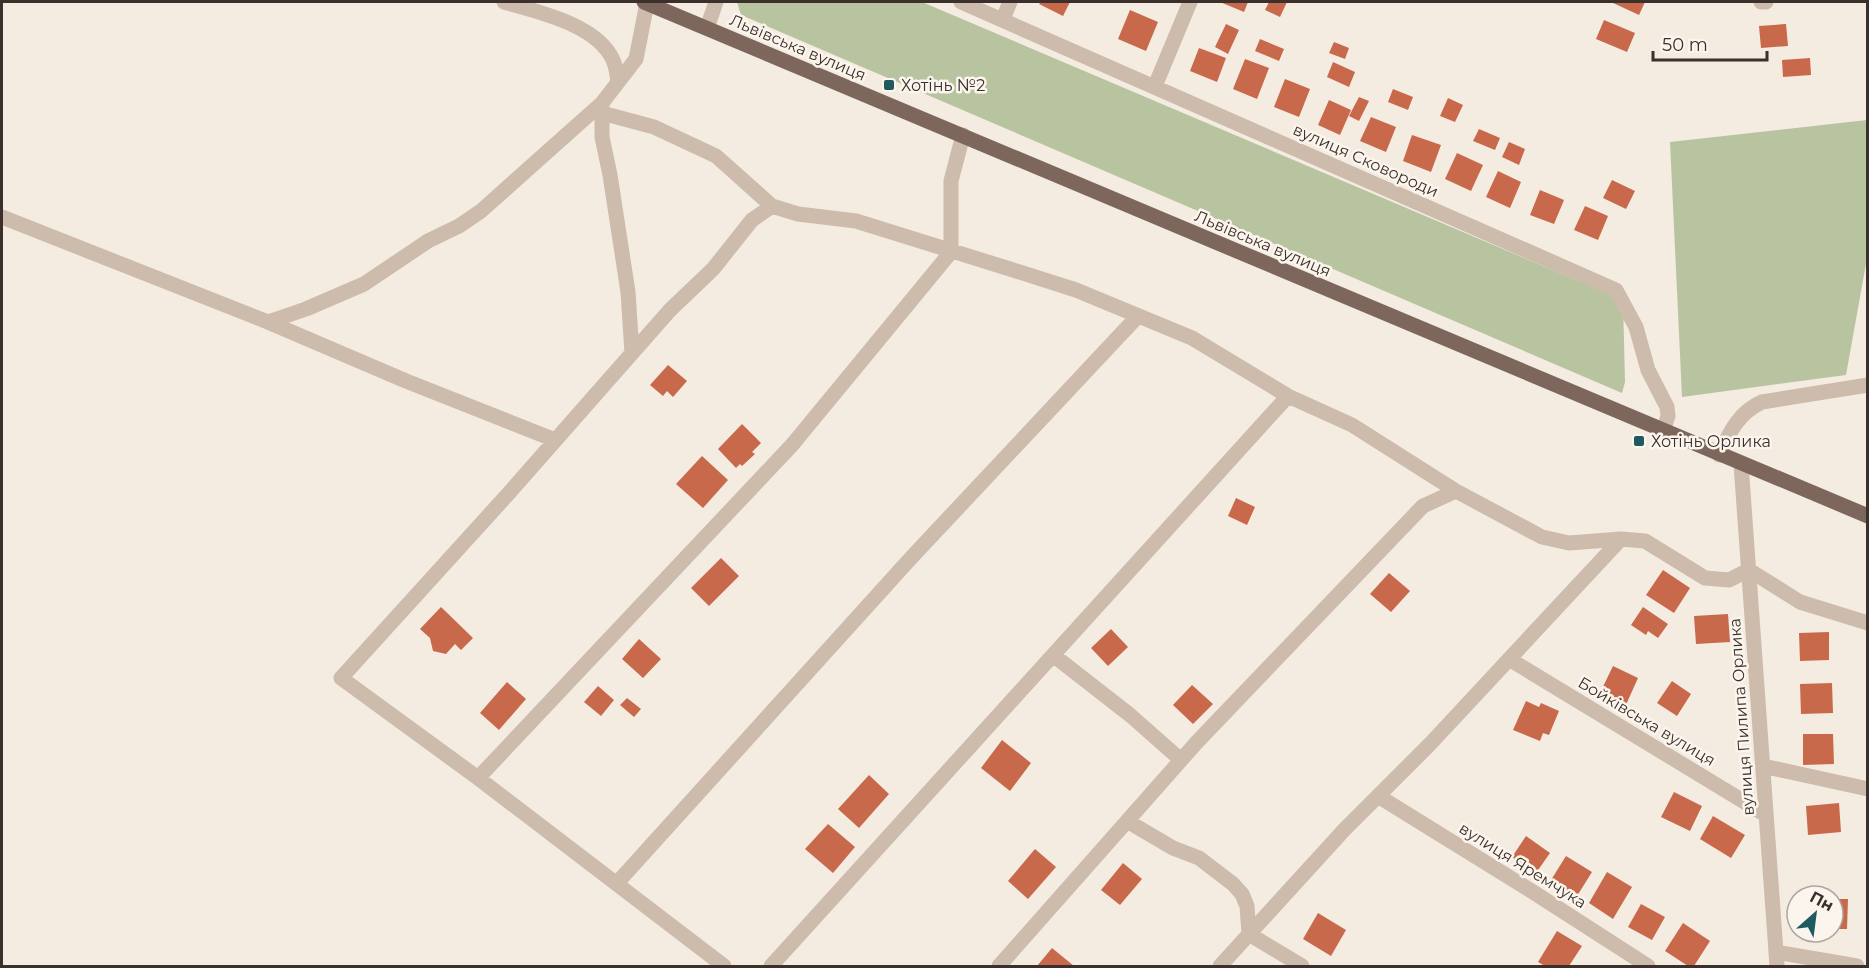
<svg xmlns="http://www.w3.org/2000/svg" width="1869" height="968" viewBox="0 0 1869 968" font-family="Montserrat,sans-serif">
<rect width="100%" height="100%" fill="#f4ebe1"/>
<path fill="#b8c4a0" d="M737 2H922L1623 300 1625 382 1622 393 741 15Z
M1867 120V258L1846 375 1682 397 1670 142Z"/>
<path fill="#c8694b" d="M1041 2H1070L1063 16 1039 4Z
M1220 2H1248L1244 12Z
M1269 2H1287L1280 17 1265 10Z
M1611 2H1645L1639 15Z
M1130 10 1158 22 1146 51 1118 39Z
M1604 20 1635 33 1627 52 1596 39Z
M1226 24 1239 30 1228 54 1215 47Z
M1786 24 1788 46 1761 48 1759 26Z
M1260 39 1284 49 1279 61 1255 51Z
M1334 42 1349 48 1345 59 1329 53Z
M1199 48 1226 58 1217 82 1190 71Z
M1810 58 1811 75 1783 77 1782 60Z
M1245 59 1269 68 1257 99 1233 89Z
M1333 62 1355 72 1349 87 1327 77Z
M1285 79 1310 89 1299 117 1274 107Z
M1393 89 1413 97 1408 110 1388 102Z
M1359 97 1369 101 1359 121 1349 116Z
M1448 98 1463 105 1455 122 1440 116Z
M1329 100 1351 110 1340 135 1318 125Z
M1371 117 1396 127 1386 152 1360 141Z
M1479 129 1500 138 1495 150 1473 141Z
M1412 135 1441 145 1431 172 1403 161Z
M1509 142 1525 149 1519 165 1502 157Z
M1457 153 1483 165 1471 191 1445 179Z
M1498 171 1521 182 1510 208 1486 197Z
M1612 180 1635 191 1626 209 1603 198Z
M1540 190 1564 200 1554 224 1530 215Z
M1585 206 1608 216 1598 240 1574 230Z
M668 365 687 381 673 397 667 391 663 396 650 385Z
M742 424 761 443 752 452 755 454 742 466 740 464 736 468 718 449Z
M702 456 728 480 703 508 676 484Z
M1236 498 1255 507 1247 525 1228 516Z
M721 558 739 576 709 606 691 588Z
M1663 570 1690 588 1674 613 1646 595Z
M1389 573 1410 591 1391 612 1370 594Z
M441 607 473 638 461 650 455 644 446 654 433 651 430 638 420 629Z
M1643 607 1668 624 1658 638 1648 631 1646 635 1631 625Z
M1728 614 1730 642 1696 644 1694 616Z
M1111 629 1128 647 1108 666 1091 648Z
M1829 632V660L1800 661 1799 633Z
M639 639 661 659 643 678 622 659Z
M1613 666 1638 678 1625 707 1599 695Z
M1672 681 1691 694 1677 716 1657 703Z
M507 682 526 699 499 730 480 713Z
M1832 683 1833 713 1801 714 1800 684Z
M1192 685 1213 704 1193 724 1173 705Z
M598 686 614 700 601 716 584 702Z
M627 698 641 709 634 717 620 705Z
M1526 701 1539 707 1541 703 1559 711 1549 735 1543 733 1540 741 1513 730Z
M1803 734H1833L1834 764 1803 765Z
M1002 740 1031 763 1010 791 981 768Z
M869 775 889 794 859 828 838 809Z
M1674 792 1702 806 1690 831 1661 817Z
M1839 803 1841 832 1808 835 1806 806Z
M1713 816 1745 835 1731 858 1700 839Z
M828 824 855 847 833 873 805 849Z
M1526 836 1550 853 1536 873 1512 857Z
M1035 849 1056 867 1028 899 1008 881Z
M1566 856 1592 872 1577 896 1551 880Z
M1123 863 1142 879 1120 905 1101 890Z
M1607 872 1632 887 1613 919 1589 903Z
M1833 899H1848L1847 929H1833Z
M1641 904 1665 917 1652 940 1628 927Z
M1318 913 1346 930 1331 956 1303 939Z
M1683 923 1710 941 1694 966H1688L1665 951Z
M1557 931 1582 946 1569 966H1545L1538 962Z
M1052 948 1074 966H1037Z"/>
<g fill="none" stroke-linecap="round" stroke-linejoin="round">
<path stroke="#cdbbac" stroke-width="15" d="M504 2C537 12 597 24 613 60 616 66 617 75 618 82
M961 2 1616 290 1636 327 1648 370 1667 407 1668 416 1663 431
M1761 2H1766
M1003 19 1010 2
M707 28 716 2
M1155 86 1190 2
M602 113 654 127 716 156 772 206 798 214 856 221 1010 269 1076 290 1192 338 1288 396 1352 425 1456 491 1542 537 1569 543 1621 539
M2 217 268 322 406 381 555 440
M268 322 306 309 364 284 428 241 459 226 481 211 602 103
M632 353 628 292 610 175 602 137V103L636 59 647 3
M1719 455C1729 433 1739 412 1762 402L1868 385
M1741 464 1777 966
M1053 655 1130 715 1181 760
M1509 659 1766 815
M1763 766 1868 789
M478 778 792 445 951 252V181L963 135
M1378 796 1533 892 1648 966
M1127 821 1173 848 1199 858 1233 884 1242 894 1247 906 1249 934 1302 966
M617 883 910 559 1137 317
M1776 952 1857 966
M724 966 478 778 341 678 509 493 670 310 713 269 752 220 772 206
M771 966 1288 396
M999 966 1197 742 1423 506 1456 491
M1220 966 1344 830 1430 744 1621 539 1645 541 1705 578 1729 580 1749 570 1800 602 1868 623"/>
<path stroke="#7d675c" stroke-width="15" d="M644 2 1868 516"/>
</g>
<g fill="#1f5a5e" stroke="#fbf5ee" stroke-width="2">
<rect x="883" y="79" width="12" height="12" rx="3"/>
<rect x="1633" y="435" width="12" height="12" rx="3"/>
</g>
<g text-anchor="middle" stroke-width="5" stroke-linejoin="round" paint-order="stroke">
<g font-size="16" fill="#3b302b" stroke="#fbf5ee">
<text transform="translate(798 47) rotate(23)" y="6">Львівська вулиця</text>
<text transform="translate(1366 160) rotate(24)" y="6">вулиця Сковороди</text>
<text transform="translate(1263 243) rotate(23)" y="6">Львівська вулиця</text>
<text transform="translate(1741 717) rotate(-94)" y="6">вулиця Пилипа Орлика</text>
<text transform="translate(1647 721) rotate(31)" y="6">Бойківська вулиця</text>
<text transform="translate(1523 865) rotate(32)" y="6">вулиця Яремчука</text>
</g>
<g font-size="16" fill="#3b302b" stroke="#fbf5ee" text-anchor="start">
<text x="901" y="91">Хотінь №2</text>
<text x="1651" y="447">Хотінь Орлика</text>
</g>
</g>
<rect width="1869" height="968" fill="none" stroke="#3b302b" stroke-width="6"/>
<g transform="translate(1815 914) rotate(28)"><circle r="28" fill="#fbf5ee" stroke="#aea6a0" stroke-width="1.5"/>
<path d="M0-4.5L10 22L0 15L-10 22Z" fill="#1f5a5e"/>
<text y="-9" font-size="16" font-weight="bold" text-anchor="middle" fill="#3b302b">Пн</text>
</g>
<path d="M1653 51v9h114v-9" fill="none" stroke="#3b302b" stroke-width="3"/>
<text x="1662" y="51" font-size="18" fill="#3b302b" stroke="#fbf5ee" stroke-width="4.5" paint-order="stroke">50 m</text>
</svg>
